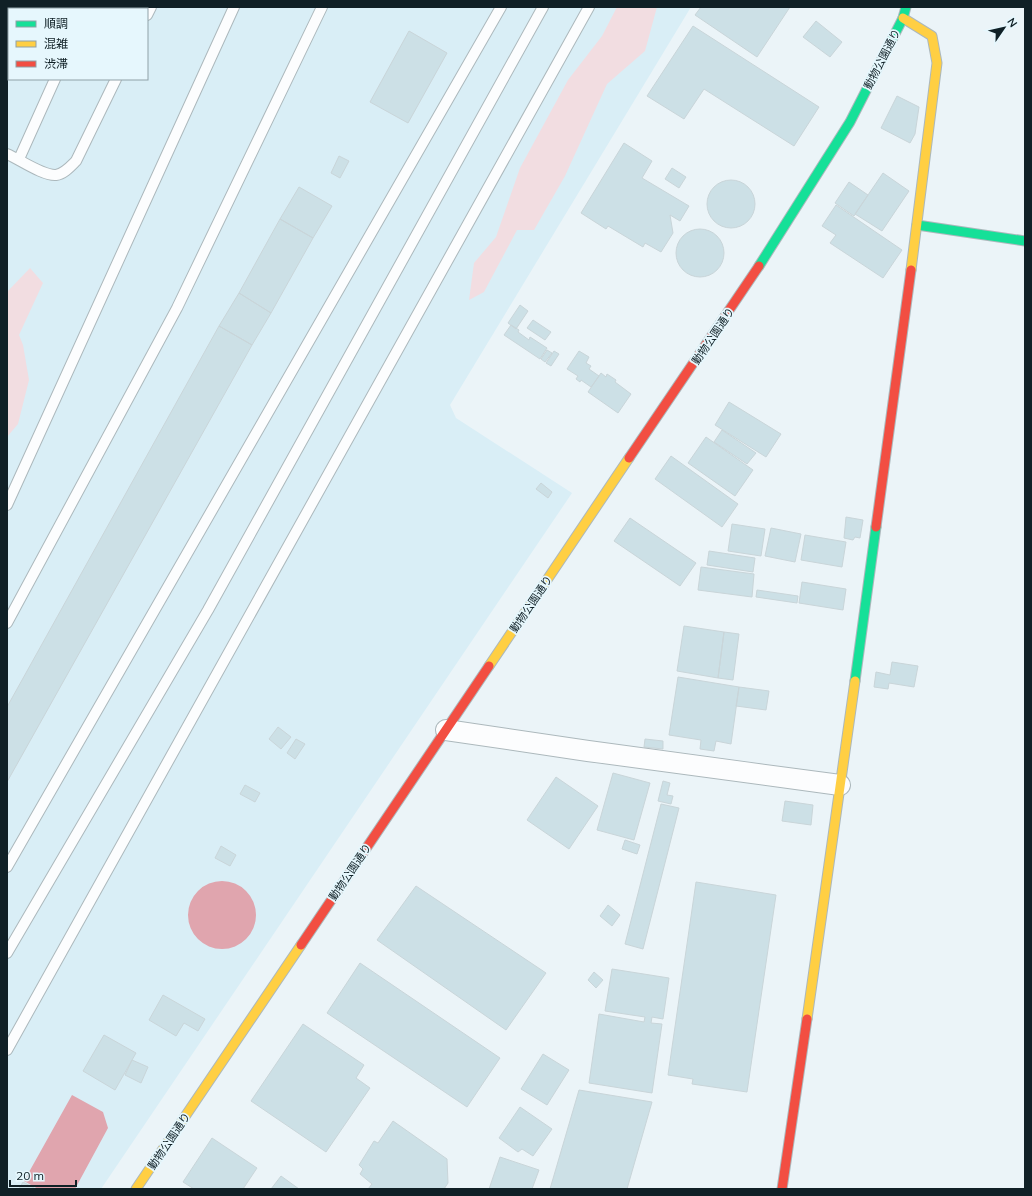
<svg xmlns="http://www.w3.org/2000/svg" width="1032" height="1196" viewBox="0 0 1032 1196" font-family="Mulish,'Noto Sans JP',sans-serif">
<rect width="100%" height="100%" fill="#ebf4f8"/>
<path fill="#d9eef6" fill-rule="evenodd" d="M7 7H691L450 405 456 418 572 493 101 1189H7ZM9 9H147V79H9Z"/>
<path fill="#f2dde1" d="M617 7H657L645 51 607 84 565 176 534 230H517L484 292 469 300 474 263 496 237 520 168 568 80 602 36Z
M30 268 43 283 19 335 23 345 29 380 18 424 7 437V292Z"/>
<path fill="#e0a5ae" d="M188 915a34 34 0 1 1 68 0a34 34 0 1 1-68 0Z
M72 1095 103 1112 108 1128 75 1189H38L24 1181Z"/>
<path fill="#cce0e6" stroke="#c9d5d9" d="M701 7H790L757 57 695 15Z
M816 21 842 42 830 57 803 37Z
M693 26 819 107 794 146 704 89 684 119 647 96Z
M409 31 447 53 408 123 370 102Z
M897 96 919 107 915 134 910 143 881 128Z
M624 143 652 161 642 178 689 206 680 221 670 215 673 233 661 252 645 243 643 247 608 226 606 229 581 213Z
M339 156 349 161 340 178 331 173Z
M672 168 686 177 679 188 665 179Z
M883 173 909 191 882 231 855 214Z
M707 204a24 24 0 1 1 48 0a24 24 0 1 1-48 0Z
M849 182 868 195 854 216 835 203Z
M299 187 332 206 313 238 280 219Z
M836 205 902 250 883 278 830 243 836 235 822 226Z
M280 219 313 238 271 313 239 293Z
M676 253a24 24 0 1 1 48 0a24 24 0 1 1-48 0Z
M239 293 271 313 252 345 219 326Z
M520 305 528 311 516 329 508 323Z
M533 320 551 332 545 340 527 328Z
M511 325 519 330 518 332 529 340 530 337 547 348 540 359 504 335Z
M219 326 252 345 7 782V707Z
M547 350 552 353 545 362 541 359Z
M554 351 559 354 551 366 546 363Z
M579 351 589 357 586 363 591 366 589 369 599 376 591 387 581 380 580 382 576 379 578 376 567 369Z
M601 373 606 377 607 374 616 380 615 382 631 394 618 413 588 392Z
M729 402 781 434 766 457 715 425Z
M722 430 756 453 747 464 714 442Z
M706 437 753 470 735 496 688 463Z
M671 456 738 504 722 527 655 479Z
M541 483 552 492 548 498 536 489Z
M846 517 863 520 860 538 855 537 853 540 844 538Z
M630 518 696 563 680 586 614 541Z
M732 524 765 529 761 556 728 551Z
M771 528 801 534 795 562 765 556Z
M805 535 846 542 842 567 801 560Z
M709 551 755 558 753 572 707 565Z
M701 567 754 574 752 597 698 590Z
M802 582 846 589 843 610 799 603Z
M757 590 798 596 797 603 756 597Z
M684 626 724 632 718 678 677 671Z
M724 632 739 634 733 680 718 678Z
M892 662 918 666 914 687 889 683 888 689 874 687 876 672 890 675Z
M678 677 739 687 731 744 716 741 714 751 700 749 701 740 669 735Z
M739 687 769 691 766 710 736 706Z
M278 727 291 737 281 749 269 739Z
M296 739 305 744 295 759 287 753Z
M645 739 663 741V749L644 747Z
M613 773 650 783 634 840 597 830Z
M556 777 598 806 569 849 527 820Z
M663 781 670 783 667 795 673 796 671 804 658 801Z
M245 785 260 793 255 802 240 794Z
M785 801 813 805 811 825 782 821Z
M661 804 679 808 643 949 625 944Z
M625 840 640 845 637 854 622 849Z
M221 846 236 855 230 866 215 858Z
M696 882 776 895 747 1092 692 1084 693 1079 668 1075Z
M416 886 546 973 506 1030 377 940Z
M608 905 620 915 612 926 600 916Z
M360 963 500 1058 467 1107 327 1013Z
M612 969 669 978 663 1019 652 1017 651 1023 662 1024 652 1093 589 1083 599 1014 644 1022 645 1017 605 1011Z
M594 972 603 980 596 988 588 980Z
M163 995 205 1019 198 1031 184 1023 176 1036 149 1020Z
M303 1024 364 1065 356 1078 370 1088 326 1152 251 1101Z
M104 1035 136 1053 115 1090 83 1071Z
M543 1054 569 1070 547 1105 521 1089Z
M132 1060 148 1067 141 1083 125 1075Z
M579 1090 652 1102 627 1189H550Z
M520 1107 552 1129 533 1156 522 1149 518 1152 499 1138Z
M393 1121 447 1159 448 1183 444 1189H368L372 1184 360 1174 363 1169 359 1165 374 1141 378 1143Z
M212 1138 257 1168 243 1189H194L183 1182Z
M500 1157 539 1170 532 1189H489Z
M281 1176 299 1189H271Z
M23 1182 36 1189H19Z"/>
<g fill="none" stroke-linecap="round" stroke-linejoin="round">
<defs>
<path id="lane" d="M86 9 87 7
M147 15 151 7
M7 154C19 159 43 176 56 175 64 174 70 167 76 161L116 79
M19 159 55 79
M7 505 234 7
M7 623 177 308 322 7
M7 867 501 7
M7 953 208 610 543 7
M7 1050 589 7"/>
<path id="street" d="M446 730 588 751 840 785"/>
<path id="fast" d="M917 225 1025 241
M759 266 850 122 903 18 906 7
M855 681 876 527"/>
<path id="slow" d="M903 18 932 36 937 63 911 270
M489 666 629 458
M807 1019 855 681
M136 1189 301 945"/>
<path id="jam" d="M629 458 759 266
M876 527 911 270
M301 945 489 666
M782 1189 807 1019"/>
</defs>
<use href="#lane" stroke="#acb8bc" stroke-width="12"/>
<use href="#street" stroke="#acb8bc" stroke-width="22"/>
<use href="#fast" stroke="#acb8bc" stroke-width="11"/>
<use href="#slow" stroke="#acb8bc" stroke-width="11"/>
<use href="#jam" stroke="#acb8bc" stroke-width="11"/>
<use href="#lane" stroke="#fcfdfe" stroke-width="10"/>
<use href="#street" stroke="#fcfdfe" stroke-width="20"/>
<use href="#fast" stroke="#16e098" stroke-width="9"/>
<use href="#slow" stroke="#ffcf43" stroke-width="9"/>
<use href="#jam" stroke="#f24e42" stroke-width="9"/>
</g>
<g text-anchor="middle" stroke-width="3.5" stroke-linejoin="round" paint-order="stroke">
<g font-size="11" fill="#102026" stroke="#e6f7fd">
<text transform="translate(882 59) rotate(-63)" y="4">動物公園通り</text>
<text transform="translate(713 336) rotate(-56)" y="4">動物公園通り</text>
<text transform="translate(531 604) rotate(-56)" y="4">動物公園通り</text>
<text transform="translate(350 872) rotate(-56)" y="4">動物公園通り</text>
<text transform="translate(169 1141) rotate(-56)" y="4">動物公園通り</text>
</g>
</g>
<rect width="1032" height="1196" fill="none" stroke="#102026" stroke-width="16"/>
<rect x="8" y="8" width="140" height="72" fill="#e6f7fd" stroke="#90a1a7"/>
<rect x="16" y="21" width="20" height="6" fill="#16e098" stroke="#90a1a7"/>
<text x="44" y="28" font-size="12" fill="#102026">順調</text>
<rect x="16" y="41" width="20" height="6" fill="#ffcf43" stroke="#90a1a7"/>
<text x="44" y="48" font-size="12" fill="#102026">混雑</text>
<rect x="16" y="61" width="20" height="6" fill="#f24e42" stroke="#90a1a7"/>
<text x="44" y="68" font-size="12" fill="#102026">渋滞</text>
<g transform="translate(1004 28) rotate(56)" stroke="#e6f7fd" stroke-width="3" paint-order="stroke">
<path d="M0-3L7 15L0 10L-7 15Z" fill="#102026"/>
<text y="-6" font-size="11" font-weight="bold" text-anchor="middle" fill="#102026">N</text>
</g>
<path d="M10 1180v6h66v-6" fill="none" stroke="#102026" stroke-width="2"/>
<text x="16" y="1180" font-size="12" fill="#102026" stroke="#e6f7fd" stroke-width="3" paint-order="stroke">20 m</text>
</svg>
